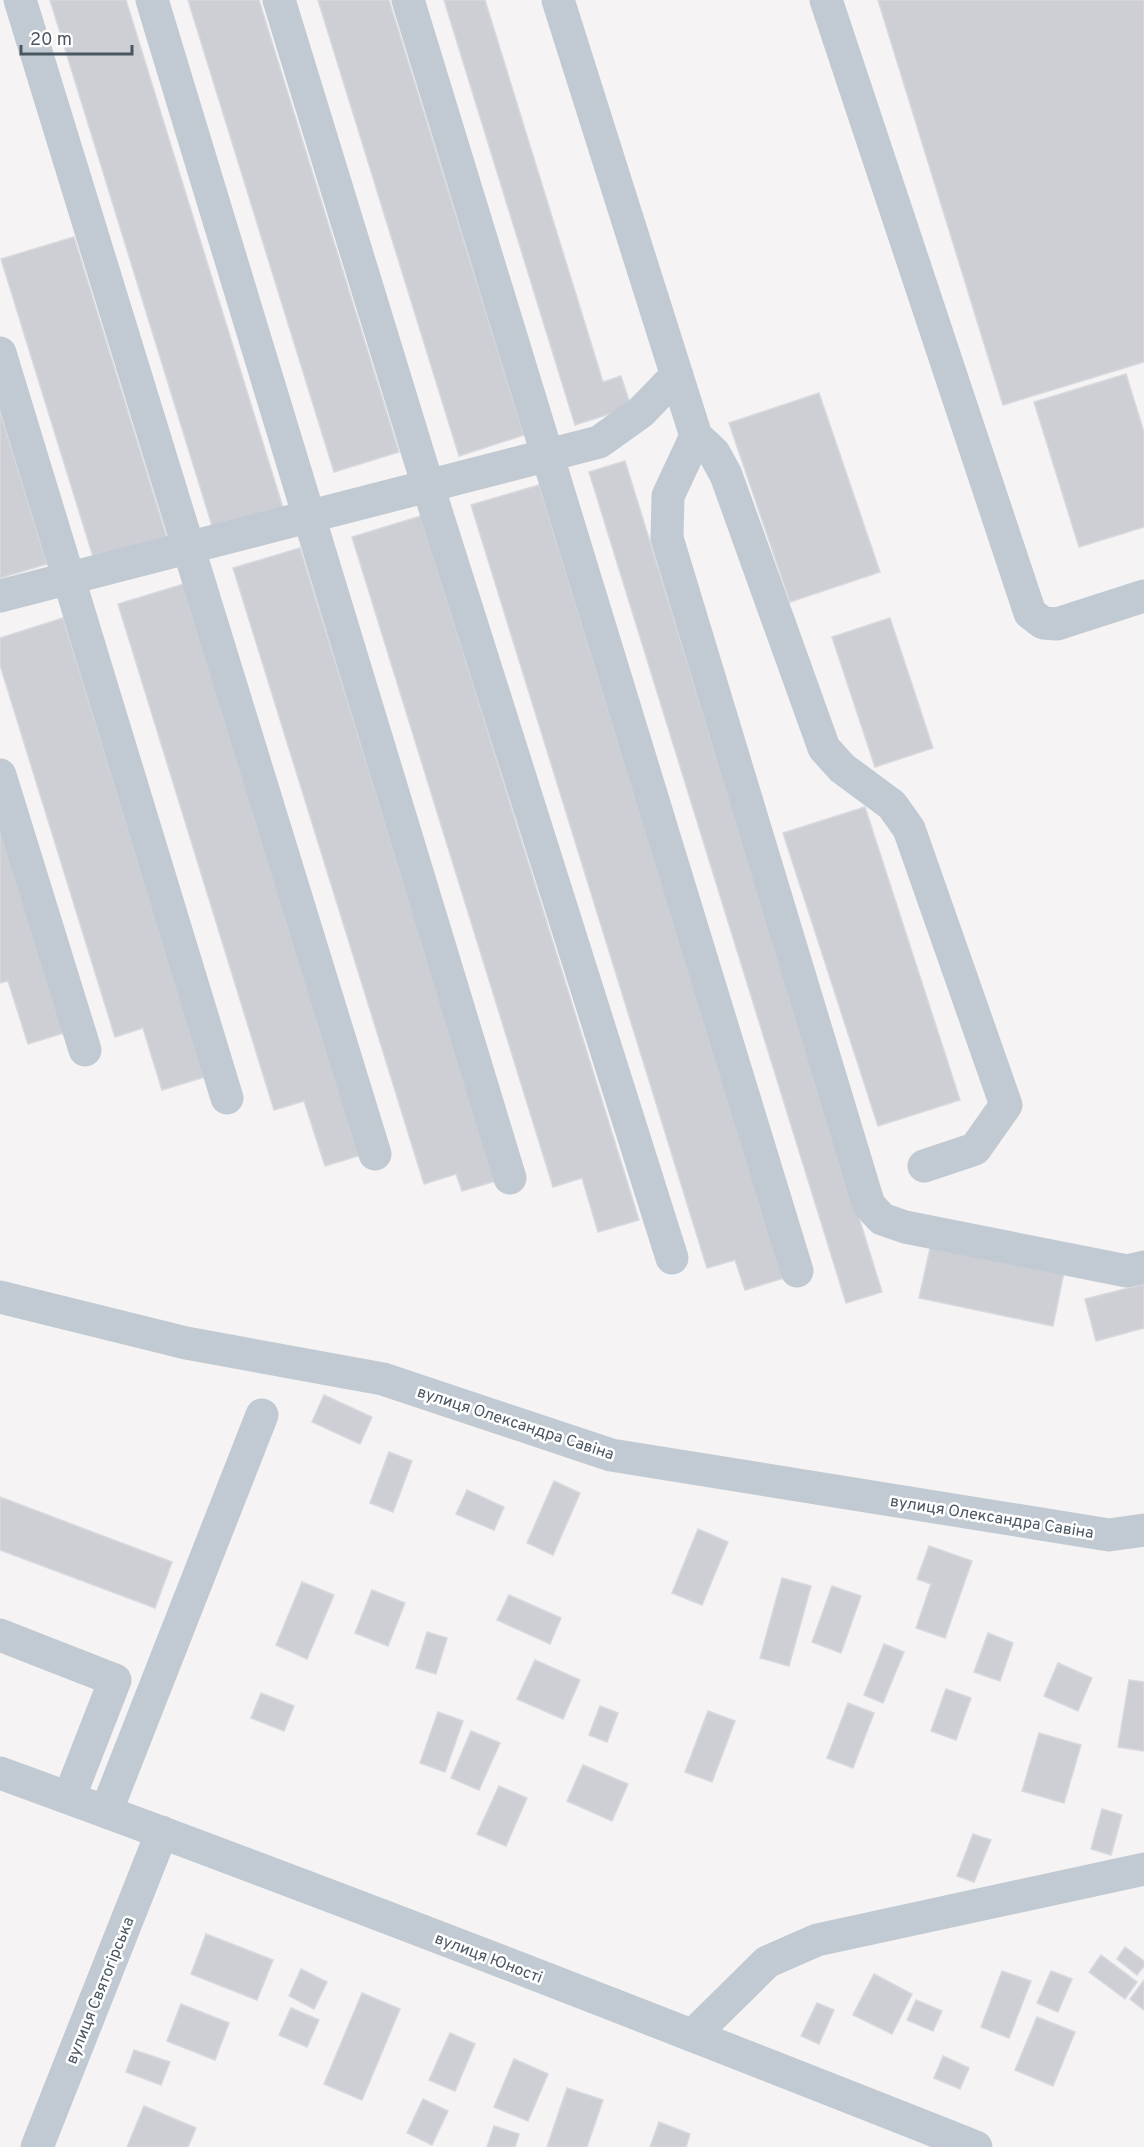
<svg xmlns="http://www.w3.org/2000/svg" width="1144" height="2147" viewBox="0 0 1144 2147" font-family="Overpass,sans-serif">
<rect width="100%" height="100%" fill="#f5f3f3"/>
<path fill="#cdcfd5" stroke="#d7d9de" stroke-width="1.5" d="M50 0H126L283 508 213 529Z
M188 0H259L399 452 334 472Z
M318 0H389L524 435 459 456Z
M444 0H485L603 382 621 376 631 407 575 425Z
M878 0H1144V362L1003 405Z
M74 237 167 538 94 560 1 259Z
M1126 374 1144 432V527L1079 547 1034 402Z
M819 393 880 572 790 602 729 423Z
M0 411 47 564 0 578Z
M625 461 882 1292 846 1303 589 472Z
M539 485 784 1278 745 1290 735 1260 707 1268 471 505Z
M421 516 639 1220 598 1232 582 1178 553 1187 352 537Z
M300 548 496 1181 462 1191 456 1174 424 1184 233 568Z
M184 584 361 1155 325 1166 304 1101 274 1110 118 604Z
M63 618 205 1077 162 1090 143 1028 115 1037 0 665V638Z
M890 618 933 748 875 767 832 637Z
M865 807 960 1100 878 1126 783 833Z
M0 816 67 1032 28 1044 8 981 0 983Z
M931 1244 1064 1272 1053 1326 919 1298Z
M1144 1284V1328L1096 1341 1085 1299Z
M324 1395 372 1417 360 1444 312 1422Z
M389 1452 412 1461 393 1512 370 1503Z
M554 1481 580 1493 553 1555 527 1543Z
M467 1490 504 1507 494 1530 456 1514Z
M0 1497 172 1562 155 1608 0 1550Z
M698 1529 728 1542 702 1605 672 1593Z
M929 1546 972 1561 945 1638 916 1628 931 1584 917 1579Z
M782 1578 811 1586 789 1666 760 1658Z
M302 1582 334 1595 307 1659 276 1645Z
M832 1586 861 1596 841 1653 812 1642Z
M372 1590 405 1603 388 1646 355 1633Z
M509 1595 561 1618 550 1644 497 1620Z
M427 1632 447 1638 436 1674 416 1668Z
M988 1633 1013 1643 1000 1681 974 1672Z
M884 1644 904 1652 883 1703 864 1695Z
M535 1660 580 1680 563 1719 517 1699Z
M1058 1663 1092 1678 1078 1711 1044 1696Z
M1129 1680 1144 1682V1751L1118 1747Z
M946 1689 971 1698 956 1740 931 1731Z
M261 1693 294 1706 284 1731 251 1718Z
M848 1703 874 1713 853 1768 827 1758Z
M600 1706 618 1713 607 1742 589 1735Z
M708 1711 735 1721 712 1782 685 1772Z
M438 1712 463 1721 445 1772 420 1763Z
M471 1731 500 1743 479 1790 451 1778Z
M1039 1733 1081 1745 1064 1803 1022 1791Z
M583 1765 628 1784 612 1821 567 1801Z
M499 1786 527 1798 506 1846 477 1834Z
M1102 1809 1122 1815 1111 1855 1091 1849Z
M973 1834 991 1840 974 1882 957 1876Z
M206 1934 273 1960 257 2000 191 1974Z
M1125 1947 1144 1961V1966L1137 1975 1117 1959Z
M1101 1955 1137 1982 1125 1999 1089 1972Z
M301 1969 327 1982 314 2009 289 1996Z
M1002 1971 1031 1981 1009 2038 981 2027Z
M1051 1971 1072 1979 1058 2012 1037 2003Z
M874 1974 912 1994 892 2034 853 2015Z
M1144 1980V2010L1130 1999Z
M362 1993 400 2009 362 2100 324 2084Z
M916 2000 942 2011 933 2031 907 2020Z
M817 2003 834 2010 819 2044 801 2036Z
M181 2004 229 2023 215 2060 167 2041Z
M291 2008 319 2020 307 2047 279 2035Z
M1037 2017 1075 2032 1053 2086 1015 2070Z
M450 2033 475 2044 455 2091 429 2080Z
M134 2050 170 2062 161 2085 126 2072Z
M943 2056 969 2068 960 2089 934 2078Z
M514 2059 548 2074 528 2121 494 2107Z
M567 2088 603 2100 587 2147H547Z
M423 2099 448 2111 432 2145 407 2133Z
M144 2106 196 2128 188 2147H127Z
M659 2122 690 2134 686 2147H650Z
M494 2126 519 2134 515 2147H487Z"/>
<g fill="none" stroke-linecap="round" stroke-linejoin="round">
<path stroke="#c1cad2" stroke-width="33" d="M20 0 375 1154
M152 0 510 1178
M279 0 428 486 672 1258
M408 0 797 1271
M558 0 696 436 668 496 667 538 869 1205 882 1219 905 1227 1127 1271 1144 1267
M826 0 1030 613 1043 623 1057 624 1144 596
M0 353 227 1098
M696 436 714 453 726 475 824 748 842 768 892 805 909 829 1006 1105 975 1149 924 1166
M0 596 599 442 641 412 677 375
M0 775 85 1050
M0 1297 186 1343 383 1379 611 1455 1109 1535 1144 1530
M0 1635 115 1680 69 1798
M0 1773C327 1892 652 2019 976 2147
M106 1812 262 1415
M693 2035 767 1962 817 1940 1144 1869
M37 2147 162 1832"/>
</g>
<g text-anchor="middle" stroke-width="5" stroke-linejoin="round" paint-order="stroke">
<g font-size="16" fill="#4a5661" stroke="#fff">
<text transform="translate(516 1422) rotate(18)" y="6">вулиця Олександра Савіна</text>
<text transform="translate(992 1516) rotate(9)" y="6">вулиця Олександра Савіна</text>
<text transform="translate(489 1957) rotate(21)" y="6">вулиця Юності</text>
<text transform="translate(99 1990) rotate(-68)" y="6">вулиця Святогірська</text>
</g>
</g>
<path d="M21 45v9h111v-9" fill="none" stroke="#4a5661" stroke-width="3"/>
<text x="30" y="45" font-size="18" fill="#4a5661" stroke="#ffffff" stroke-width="4.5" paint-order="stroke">20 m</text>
</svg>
